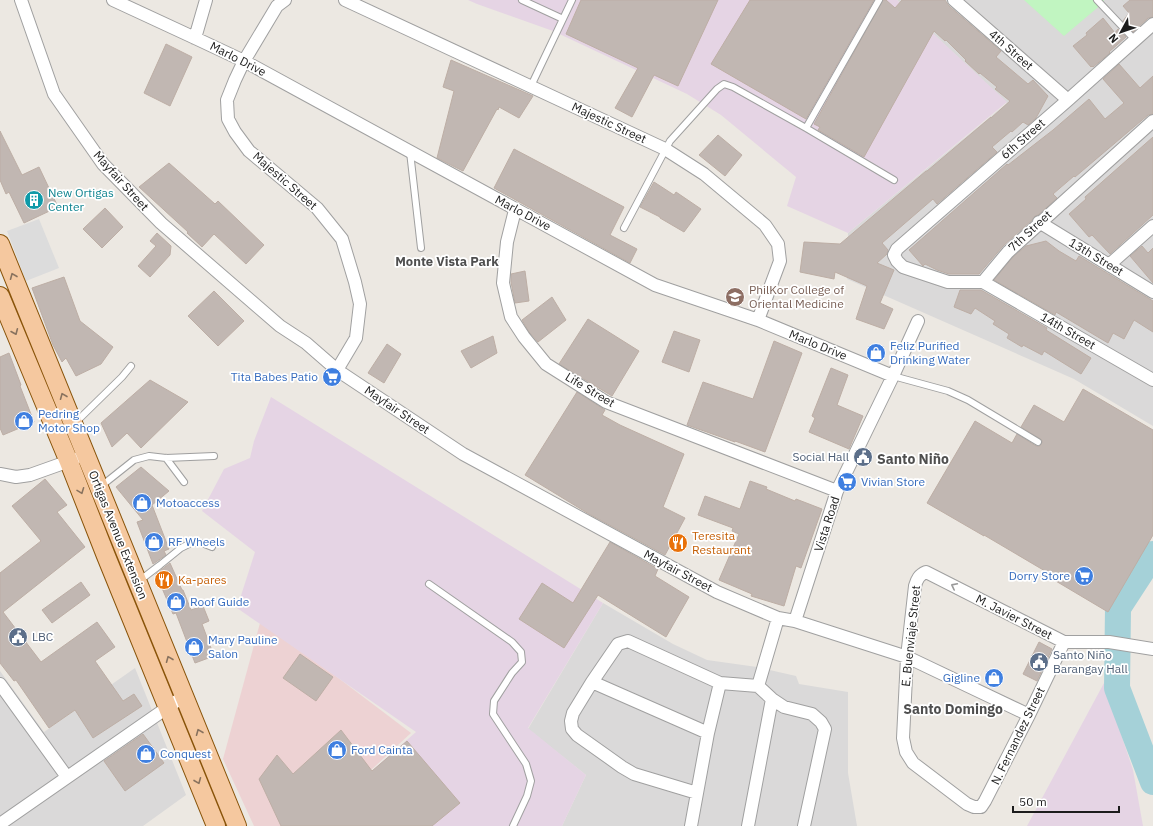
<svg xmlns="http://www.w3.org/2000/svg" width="1153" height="826" viewBox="0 0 1153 826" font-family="'IBM Plex Sans',sans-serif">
<rect width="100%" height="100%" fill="#ece8e2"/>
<path fill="#dad9d9" d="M897 0H1153V426L1074 379 847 279 848 233 1007 103Z
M603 603 673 644 707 660 757 667 796 676 799 684 848 692V773L857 826H562L586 775 528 729Z
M135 668 186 795 143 826H0V671L44 732Z"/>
<path fill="#edd2d3" d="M260 623 337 677 411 733 371 770 308 826H254L223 759Z"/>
<path fill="#e5d4e4" d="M468 0H897L1007 102 848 233 787 206 796 177 721 115 687 94 553 31 477 4Z
M271 397 603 603 528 728 586 775 562 826H309L416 732 237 608 255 552 202 511 224 469 250 458 254 441Z
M1104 683 1133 770 1143 826H1027Z"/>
<path fill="#c1f5c1" d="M1024 0H1104L1103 3 1064 36Z"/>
<path fill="#dcdcdc" d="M39 219 59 268 26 281 7 231Z"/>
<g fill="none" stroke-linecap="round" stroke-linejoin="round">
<path stroke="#a5d1d8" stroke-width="26" d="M1153 554 1118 608 1117 688 1153 782"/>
</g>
<path fill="#c1b7b2" stroke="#bdaea5" d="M581 0H718L678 86 654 75 632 117 615 108 638 68 566 34Z
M750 0H874L806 119 711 64Z
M883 0H886L895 8 902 0H945L949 6 1001 51 996 57 1028 84 1033 80 1048 96 1036 118 1028 125 1023 122 1012 132 1011 131 992 147 997 152 937 204 933 199 882 243 888 250 887 254 877 263 894 270 880 303 893 309 884 329 856 319 867 286 835 272 834 279 800 272 804 242 840 244 926 171H927L991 117V118L1010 101 995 89 997 87 980 73 979 74 965 61 966 60 946 40 945 41 934 31 864 157 818 130 820 127 814 124Z
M1130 0H1153V17L1148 18 1133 32 1123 21 1129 13 1123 6Z
M1103 18 1115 33 1118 29 1126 37 1109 52 1110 53 1093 67 1092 66 1091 67 1073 46 1087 35 1086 33Z
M166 44 192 57 170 106 144 93Z
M451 60 533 96 519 118 499 107 498 110 497 109 463 171 437 158 454 91 443 87Z
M1119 64 1140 88 1153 76V114L1148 115 1075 177 1074 176 1053 194 1057 198 1038 215 1035 216 1032 220 1003 246 979 274H949L937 270 925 264 923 266 909 250 1007 164 1008 165 1053 130 1089 99 1105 119 1124 103 1103 79Z
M0 131 22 175 39 167 58 207 24 223 9 192 6 194 0 180Z
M718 135 742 155 725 176 699 155Z
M1153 137V215L1110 254 1092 235 1089 237 1069 214 1086 199 1085 197Z
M514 149 624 207 610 235 637 249 630 263 494 188Z
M169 163 215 204 218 201 264 245 246 264 214 234 202 247 187 233 188 232 139 187Z
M654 182 674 195 676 192 701 209 684 232 660 218V217L640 207Z
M105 208 123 227 102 248 83 229Z
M157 233 171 246 170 255 150 277 138 266 156 246 150 241Z
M1046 241 1059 251 1076 261 1079 256 1153 301V332L1134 320 1124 339 1113 333 1108 343 1056 312 1055 315 994 280 1013 257 1026 246Z
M1142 246 1148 253 1153 248V283L1130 256Z
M525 271 529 301 515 303 511 282V274Z
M64 277 80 321 113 347 101 364 76 376 66 358 62 362 53 345 32 288Z
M960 290H981L1047 328 1046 330 1091 358 1081 374 1044 351 1042 355 1023 345 1022 347 1007 338 1009 334 993 324 995 321 975 308 971 314 954 307Z
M214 291 244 321 218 346 188 316Z
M552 297 566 320 538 342 529 332 522 320Z
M588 319 639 351 612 396 559 364Z
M674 331 700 340 689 372 662 362Z
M493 336 497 353 471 368 461 351Z
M774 341 802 353 765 452 735 441V442L687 425 703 382 753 399Z
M387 344 401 354 384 383 368 373Z
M9 353 21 385 20 386 34 422 3 435 0 428V357Z
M831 368 848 375 837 405 863 416 849 449 809 432 815 418 812 416Z
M150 380 188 402 141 448 127 433 112 447 101 423Z
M1083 389 1153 430V535L1108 612 1044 574 1045 571 984 535V536L927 503 975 421 1012 443 1017 434 1036 446H1040L1042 442V440L1021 427 1034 405 1064 422Z
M577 392 605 410 602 415 620 425 684 454 663 507 685 518 665 555 589 514 525 475Z
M141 467 169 491 152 505 169 549 164 551 166 555 153 564 137 522 143 520 116 487Z
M45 479 67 505 57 512 85 547 3 612 41 662 97 622 115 647 95 661 123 701 134 694 142 706 93 738 75 710 49 728 16 680 14 681 0 663V573L41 541 12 506Z
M750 481 767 487 766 489 795 501 796 499 822 509 801 568 796 566 784 606 751 596 752 594 719 580 739 534 732 531 733 528 698 515 705 496 740 509Z
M610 542 658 569 655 576 689 597 666 637 598 595 564 648 519 619 542 583 573 603Z
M170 563 182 590H183L191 610 203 606 209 621 202 624 214 656 195 663 176 613 173 614 156 574Z
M81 582 90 595 52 623 42 610Z
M1039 642 1052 649 1037 681 1023 674Z
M300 654 333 677 316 701 283 678Z
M341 730 372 771 407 741 460 803 432 826H281L259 779 277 755 293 774Z
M143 734 164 763 125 791 104 761Z"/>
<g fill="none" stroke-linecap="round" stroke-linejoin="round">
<defs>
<path id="service" d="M522 0 563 19
M1097 0 1135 40
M531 86 572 0
M806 128 879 0
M410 152 421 248
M624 228 670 141 717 89 724 84 733 87 806 128 894 180
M893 376 948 391 968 400 1038 442
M75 423 122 377 131 366
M166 458 184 482
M100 487 134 460 149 456 166 458 214 456
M139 581 160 565 181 548 191 543H202L212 547
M429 584 512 642 521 652 522 662 512 673 494 701 493 714 526 764 531 781 527 796 513 826"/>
<path id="minor" d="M21 0 54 94 103 164 161 223 280 326 306 343 337 370 463 454 717 592 778 618 795 621 907 657 1029 715
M113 0 195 38 244 61 655 285 758 320 893 376
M285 0 277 6 244 61 235 80 227 100 228 119 235 132 249 151 317 208 342 239 355 282 360 304 356 338 337 370
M345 0 665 149 704 174 765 225 778 244 780 261 758 320
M954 0 1068 100
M1153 24 1068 100 897 249 894 255 897 261 903 267 948 282H983L1008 252 1153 121
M195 38 206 0
M515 210 507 242 503 283 511 317 524 337 546 364 606 402 837 491
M1039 222 1153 292
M1109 265 1153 226
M983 282 1153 380
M0 474 16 477 30 475 75 459
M795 621 837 491 893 376 918 321
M1064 642 1029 715 985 801 981 807H974L967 804 913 763 906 752 903 738 907 657 915 586C917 579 919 575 926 572L1064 642H1109L1153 649
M592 682 708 733
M0 684 67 777
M758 686 778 618
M697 793 634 774 622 767 577 735 572 729 571 721 573 713 592 682 618 644 628 641 720 683 758 686 772 699 784 707 812 714 821 722 825 729 804 826
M0 824 184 696
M691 826 708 733 720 683
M748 826 772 699"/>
<path id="primary" d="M0 244 237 826
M0 296 69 462 106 556 216 826"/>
</defs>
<use href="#service" stroke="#a0a0a0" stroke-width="8"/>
<use href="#minor" stroke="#a0a0a0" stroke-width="14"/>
<use href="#primary" stroke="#89540a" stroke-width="20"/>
<use href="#service" stroke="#fff" stroke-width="6"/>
<use href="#minor" stroke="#fff" stroke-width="12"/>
<use href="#primary" stroke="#f5c89f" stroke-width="18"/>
</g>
<defs><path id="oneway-chevron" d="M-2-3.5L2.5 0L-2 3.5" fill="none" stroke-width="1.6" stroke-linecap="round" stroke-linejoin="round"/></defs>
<g stroke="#88725e">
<use href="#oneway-chevron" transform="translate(13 276) rotate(-112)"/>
<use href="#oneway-chevron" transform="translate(15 332) rotate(67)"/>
<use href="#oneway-chevron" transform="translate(63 396) rotate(-112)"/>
<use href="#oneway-chevron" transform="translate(81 491) rotate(69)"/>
<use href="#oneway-chevron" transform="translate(169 659) rotate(-112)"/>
<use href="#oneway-chevron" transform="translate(199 732) rotate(-112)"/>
<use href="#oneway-chevron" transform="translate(198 781) rotate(68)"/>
</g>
<use stroke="#999" href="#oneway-chevron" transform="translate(954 586) rotate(-153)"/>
<defs>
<symbol id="building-disc" viewBox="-11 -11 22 22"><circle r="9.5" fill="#0f9aa8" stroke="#fff"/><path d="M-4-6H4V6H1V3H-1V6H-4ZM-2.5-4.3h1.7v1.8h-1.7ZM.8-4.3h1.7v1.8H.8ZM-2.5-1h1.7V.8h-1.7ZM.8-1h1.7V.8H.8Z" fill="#fff"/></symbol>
<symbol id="university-disc" viewBox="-11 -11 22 22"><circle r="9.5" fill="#8d6e63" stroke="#fff"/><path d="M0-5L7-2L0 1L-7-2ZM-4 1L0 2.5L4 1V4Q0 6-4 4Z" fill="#fff"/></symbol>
<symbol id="shop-disc" viewBox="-11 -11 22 22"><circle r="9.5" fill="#3f7fe0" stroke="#fff"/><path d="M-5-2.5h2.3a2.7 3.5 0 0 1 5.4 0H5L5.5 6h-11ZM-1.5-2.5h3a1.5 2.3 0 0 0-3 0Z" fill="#fff"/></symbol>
<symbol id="supermarket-disc" viewBox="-11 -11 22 22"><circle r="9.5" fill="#3f7fe0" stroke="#fff"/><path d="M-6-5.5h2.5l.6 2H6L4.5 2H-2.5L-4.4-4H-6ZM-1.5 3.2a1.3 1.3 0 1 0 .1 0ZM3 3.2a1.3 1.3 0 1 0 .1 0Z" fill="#fff"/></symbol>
<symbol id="civic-disc" viewBox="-11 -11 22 22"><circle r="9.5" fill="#5c6f8a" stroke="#fff"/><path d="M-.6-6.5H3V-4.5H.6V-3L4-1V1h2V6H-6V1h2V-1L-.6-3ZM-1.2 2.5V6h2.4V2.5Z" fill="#fff"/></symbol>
<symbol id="restaurant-disc" viewBox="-11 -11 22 22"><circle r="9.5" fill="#e8710a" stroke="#fff"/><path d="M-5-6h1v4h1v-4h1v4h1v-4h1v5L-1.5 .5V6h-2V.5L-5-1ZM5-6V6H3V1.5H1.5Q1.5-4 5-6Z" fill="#fff"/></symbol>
</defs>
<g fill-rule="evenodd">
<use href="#building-disc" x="23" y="189" width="22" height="22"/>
<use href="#university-disc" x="724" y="286" width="22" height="22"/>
<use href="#shop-disc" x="865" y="342" width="22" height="22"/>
<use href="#supermarket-disc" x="321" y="366" width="22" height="22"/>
<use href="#shop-disc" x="13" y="410" width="22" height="22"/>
<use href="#civic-disc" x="852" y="446" width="22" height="22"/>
<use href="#supermarket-disc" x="836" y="471" width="22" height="22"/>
<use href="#shop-disc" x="131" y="492" width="22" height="22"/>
<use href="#shop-disc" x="143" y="531" width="22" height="22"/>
<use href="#restaurant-disc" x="667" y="532" width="22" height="22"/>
<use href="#supermarket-disc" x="1073" y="565" width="22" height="22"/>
<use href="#restaurant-disc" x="153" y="569" width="22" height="22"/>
<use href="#shop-disc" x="165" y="591" width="22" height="22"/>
<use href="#civic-disc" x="7" y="626" width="22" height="22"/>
<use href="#shop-disc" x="183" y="636" width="22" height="22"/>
<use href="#civic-disc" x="1028" y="651" width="22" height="22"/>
<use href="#shop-disc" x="983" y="667" width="22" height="22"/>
<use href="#shop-disc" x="326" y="739" width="22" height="22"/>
<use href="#shop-disc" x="135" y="743" width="22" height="22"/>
</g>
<g text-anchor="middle" stroke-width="3.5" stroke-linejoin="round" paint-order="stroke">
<g font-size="12" fill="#1c1c1c" stroke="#fff">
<text transform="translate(1011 50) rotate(41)" y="4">4th Street</text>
<text transform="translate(238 59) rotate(27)" y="4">Marlo Drive</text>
<text transform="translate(609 123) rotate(25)" y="4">Majestic Street</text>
<text transform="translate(1023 139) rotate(-41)" y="4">6th Street</text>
<text transform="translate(121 181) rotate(48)" y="4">Mayfair Street</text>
<text transform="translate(285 181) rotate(41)" y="4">Majestic Street</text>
<text transform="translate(523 213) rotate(28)" y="4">Marlo Drive</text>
<text transform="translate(1030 231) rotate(-43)" y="4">7th Street</text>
<text transform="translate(1096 257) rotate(31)" y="4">13th Street</text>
<text transform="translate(1068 331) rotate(30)" y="4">14th Street</text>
<text transform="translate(818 345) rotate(22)" y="4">Marlo Drive</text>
<text transform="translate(590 390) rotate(31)" y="4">Life Street</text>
<text transform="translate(397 410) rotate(34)" y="4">Mayfair Street</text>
<text transform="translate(827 524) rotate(-72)" y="4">Vista Road</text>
<text transform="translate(118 535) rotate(68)" y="4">Ortigas Avenue Extension</text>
<text transform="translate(678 571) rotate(28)" y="4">Mayfair Street</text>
<text transform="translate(1014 617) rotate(27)" y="4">M. Javier Street</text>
<text transform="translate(911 636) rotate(-84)" y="4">E. Buenviaje Street</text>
<text transform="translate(1018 736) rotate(-64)" y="4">N. Fernandez Street</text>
</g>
<g font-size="12" fill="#0d838f" stroke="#fff" text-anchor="start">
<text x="48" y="197">New Ortigas<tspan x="48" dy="14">Center</tspan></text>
</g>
<g font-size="12" fill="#785e54" stroke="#fff" text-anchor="start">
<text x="749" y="294">PhilKor College of<tspan x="749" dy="14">Oriental Medicine</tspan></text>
</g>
<g font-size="12" fill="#366cbe" stroke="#fff" text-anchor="start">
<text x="890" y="350">Feliz Purified<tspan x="890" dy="14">Drinking Water</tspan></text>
<text x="318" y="381" text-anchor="end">Tita Babes Patio</text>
<text x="38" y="418">Pedring<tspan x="38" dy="14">Motor Shop</tspan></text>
<text x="861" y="486">Vivian Store</text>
<text x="156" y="507">Motoaccess</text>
<text x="168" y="546">RF Wheels</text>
<text x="1070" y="580" text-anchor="end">Dorry Store</text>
<text x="190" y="606">Roof Guide</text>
<text x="208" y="644">Mary Pauline<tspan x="208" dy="14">Salon</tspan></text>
<text x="980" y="682" text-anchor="end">Gigline</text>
<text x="351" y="754">Ford Cainta</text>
<text x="160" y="758">Conquest</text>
</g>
<g font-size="12" fill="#4e5e75" stroke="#fff" text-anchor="start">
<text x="849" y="461" text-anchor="end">Social Hall</text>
<text x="32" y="641">LBC</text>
<text x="1053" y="659">Santo Niño<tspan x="1053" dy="14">Barangay Hall</tspan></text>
</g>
<g font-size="12" fill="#c56008" stroke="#fff" text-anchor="start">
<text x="692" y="540">Teresita<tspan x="692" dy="14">Restaurant</tspan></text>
<text x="178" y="584">Ka-pares</text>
</g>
<g font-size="13" font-weight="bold" fill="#4f4f4f" stroke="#fff">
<text x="447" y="266">Monte Vista Park</text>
</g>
<g font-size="14" font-weight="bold" fill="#4f4f4f" stroke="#fff">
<text x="913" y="464">Santo Niño</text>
<text x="953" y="714">Santo Domingo</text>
</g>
</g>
<g transform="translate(1121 32) rotate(230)" stroke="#ffffff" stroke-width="3" paint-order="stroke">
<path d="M0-3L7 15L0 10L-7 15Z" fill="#1c1c1c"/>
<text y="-6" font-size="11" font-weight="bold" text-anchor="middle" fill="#1c1c1c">N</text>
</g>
<path d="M1013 806v6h106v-6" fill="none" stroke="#1c1c1c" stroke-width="2"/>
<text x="1019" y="806" font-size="12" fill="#1c1c1c" stroke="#ffffff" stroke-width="3" paint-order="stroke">50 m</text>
</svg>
